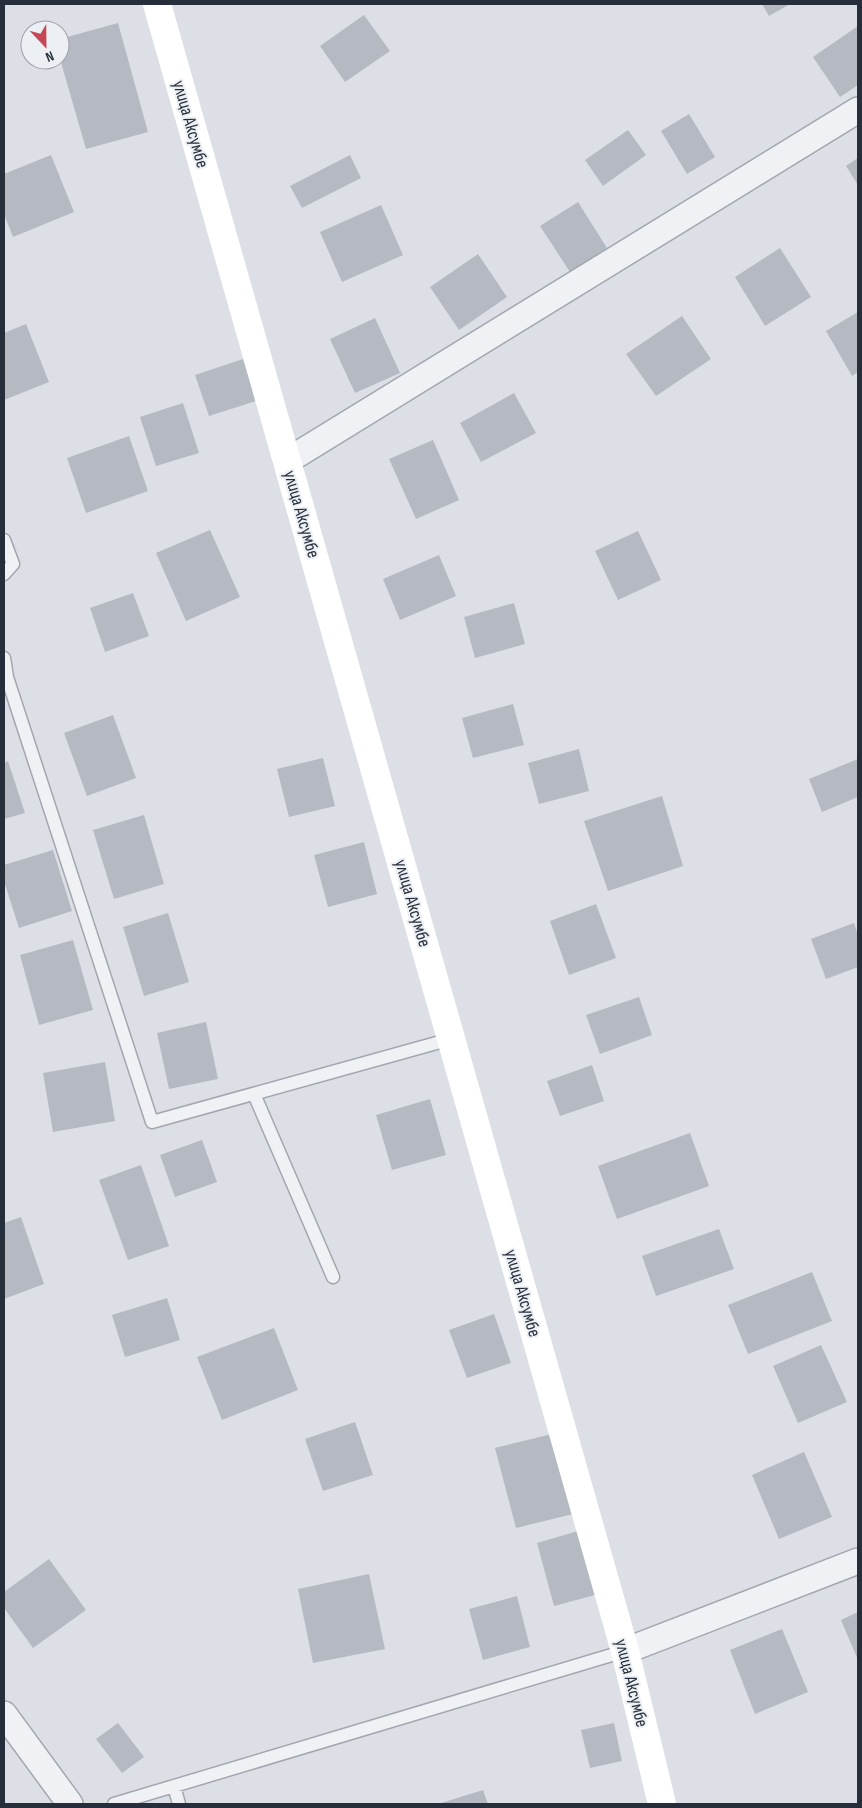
<svg xmlns="http://www.w3.org/2000/svg" width="862" height="1808" viewBox="0 0 862 1808" font-family="'Sofia Sans Condensed',sans-serif">
<rect width="100%" height="100%" fill="#dce0e6"/>
<path fill="#b4b9c2" d="M762 4H790L769 16Z
M364 15 390 51 345 82 320 46Z
M118 23 148 132 86 149 60 59V39Z
M858 26V85L840 97 813 57Z
M689 114 715 157 687 174 661 131Z
M628 130 646 155 603 186 585 160Z
M51 155 74 212 13 237 4 214V174Z
M350 155 361 178 302 208 290 186Z
M858 158V185L846 166Z
M578 202 607 248 570 272 540 226Z
M381 205 403 255 342 282 320 232Z
M780 248 811 297 765 326 735 277Z
M478 254 507 297 459 330 430 287Z
M858 312V372L852 376 826 331Z
M682 316 711 359 656 396 626 354Z
M375 318 400 373 355 393 330 339Z
M26 324 49 382 4 400V333Z
M243 359 256 401 209 416 195 375Z
M514 393 536 433 481 462 460 423Z
M183 403 199 453 156 466 140 417Z
M129 436 148 491 86 513 67 458Z
M433 440 459 500 416 519 389 459Z
M210 530 240 597 186 621 156 553Z
M638 531 661 580 618 600 595 551Z
M439 555 456 596 400 620 383 579Z
M133 593 149 636 105 652 90 608Z
M514 603 525 644 475 658 464 617Z
M513 704 524 745 473 758 462 718Z
M113 715 136 778 87 796 64 733Z
M579 749 589 791 539 804 528 763Z
M323 758 335 806 289 817 277 769Z
M858 759V797L822 812 809 779Z
M8 761 25 813 4 819V763Z
M662 796 683 866 608 891 584 821Z
M144 815 164 884 114 899 93 830Z
M364 842 377 894 328 907 314 855Z
M53 850 72 911 19 928 4 881V865Z
M596 904 616 958 569 975 550 921Z
M168 913 189 982 144 996 123 927Z
M854 923 858 935V967L826 979 811 939Z
M73 940 93 1010 39 1025 20 955Z
M639 997 652 1035 600 1054 586 1015Z
M206 1022 218 1079 169 1089 157 1033Z
M105 1062 115 1121 53 1132 43 1073Z
M592 1065 604 1101 560 1116 547 1081Z
M430 1099 446 1155 392 1170 376 1115Z
M690 1133 709 1186 617 1219 598 1166Z
M202 1140 217 1182 175 1197 160 1155Z
M141 1165 169 1246 128 1260 99 1180Z
M21 1217 44 1284 4 1299V1223Z
M719 1229 734 1269 656 1296 642 1256Z
M812 1272 832 1321 748 1354 728 1305Z
M167 1298 180 1340 125 1357 112 1315Z
M494 1314 511 1363 467 1378 449 1330Z
M274 1328 298 1390 222 1420 197 1357Z
M821 1345 847 1402 798 1423 773 1366Z
M355 1422 373 1475 323 1491 305 1439Z
M552 1434 573 1514 516 1528 495 1448Z
M804 1452 832 1517 779 1539 752 1475Z
M578 1531 595 1595 554 1606 537 1543Z
M49 1559 86 1610 33 1648 4 1608V1592Z
M369 1574 385 1649 313 1663 298 1589Z
M517 1596 530 1647 483 1660 469 1609Z
M858 1612V1660L841 1620Z
M782 1629 808 1692 755 1714 730 1650Z
M118 1723 144 1757 122 1773 96 1739Z
M614 1723 622 1761 590 1768 581 1730Z
M483 1790 488 1804H438Z"/>
<g fill="none" stroke-linecap="round" stroke-linejoin="round">
<defs>
<path id="service" d="M4 540 13 564 4 574
M4 658 7 677 152 1122 451 1039
M254 1094 333 1277
M174 1786 179 1804
M114 1804 625 1651"/>
<path id="minor" d="M287 461 858 110
M625 1651 858 1561
M4 1714 70 1804"/>
</defs>
<use href="#service" stroke="#a2a7af" stroke-width="15"/>
<use href="#minor" stroke="#a2a7af" stroke-width="28"/>
<use href="#service" stroke="#eff1f4" stroke-width="12"/>
<use href="#minor" stroke="#eff1f4" stroke-width="25"/>
<path stroke="#fff" stroke-width="28" d="M157 4 625 1651 662 1804"/>
</g>
<g text-anchor="middle" stroke-width="4" stroke-linejoin="round" paint-order="stroke">
<g font-size="18" fill="#272e3b" stroke="#eceff3">
<text transform="translate(191 124) rotate(74)" y="6">улица Аксумбе</text>
<text transform="translate(302 514) rotate(74)" y="6">улица Аксумбе</text>
<text transform="translate(413 903) rotate(74)" y="6">улица Аксумбе</text>
<text transform="translate(523 1293) rotate(74)" y="6">улица Аксумбе</text>
<text transform="translate(632 1683) rotate(76)" y="6">улица Аксумбе</text>
</g>
</g>
<rect width="862" height="1808" fill="none" stroke="#272e3b" stroke-width="10"/>
<g transform="translate(45 45) rotate(158)"><circle r="24" fill="#eceff3" stroke="#9da2a9"/>
<path d="M0-4L9 19L0 12L-9 19Z" fill="#c54755"/>
<text y="-8" font-size="14" font-weight="bold" text-anchor="middle" fill="#272e3b">N</text>
</g>
</svg>
